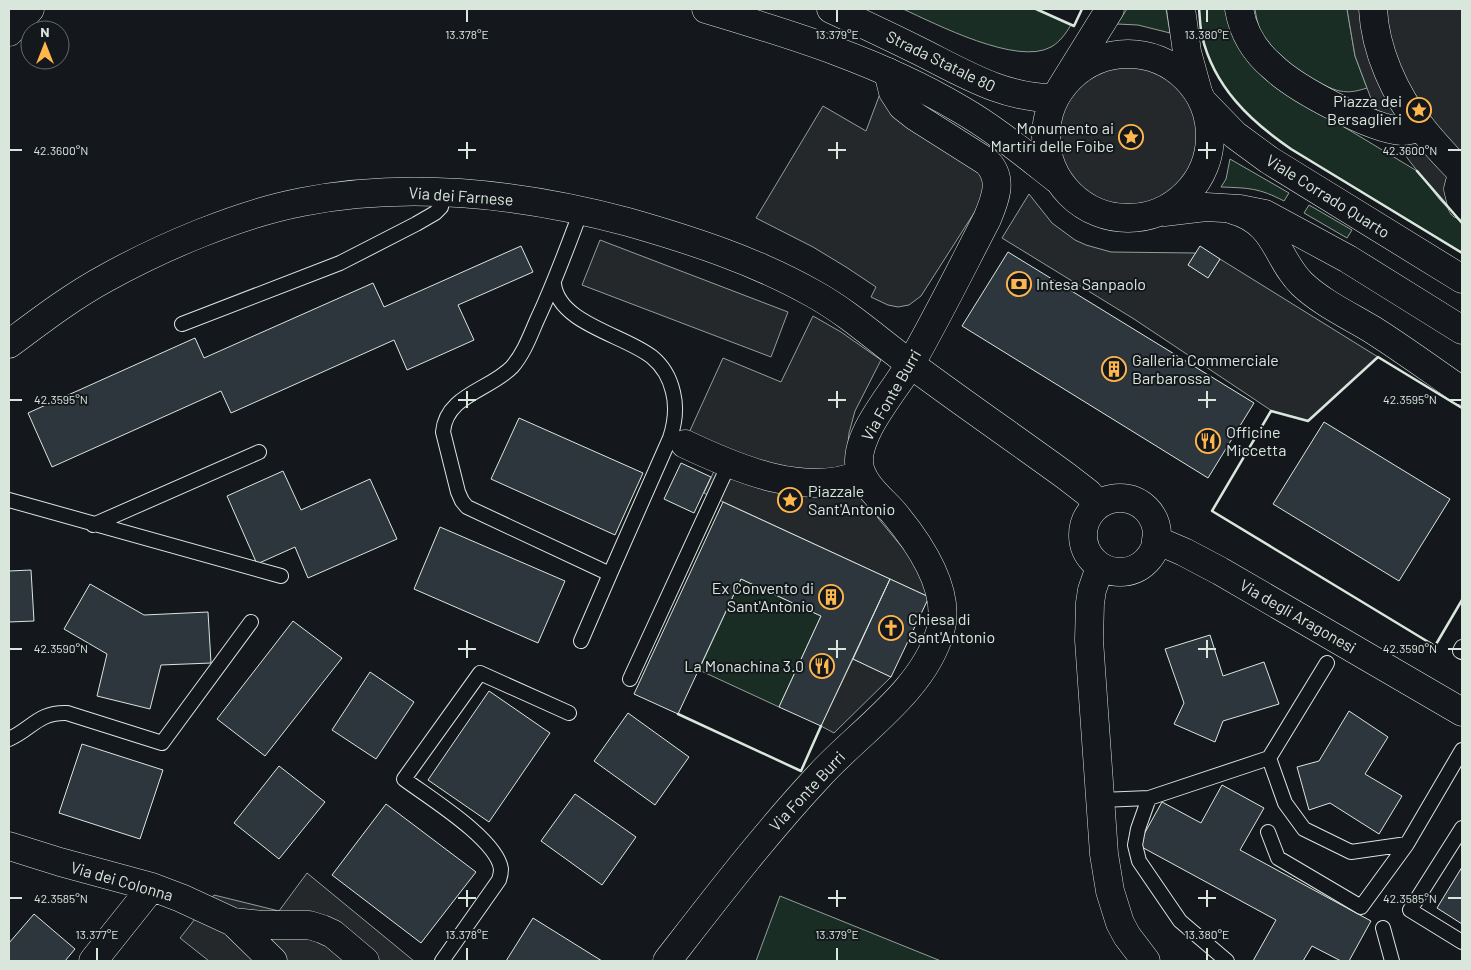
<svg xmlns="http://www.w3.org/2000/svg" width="1471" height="970" viewBox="0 0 1471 970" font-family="Barlow,sans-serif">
<rect width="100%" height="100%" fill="#14181c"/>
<path fill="#1a2d24" stroke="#939e99" d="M903 9H1036L1071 25C1066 33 1060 42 1051 47 1017 66 936 24 903 9Z
M1127 9H1166L1170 33 1138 25 1117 24Z
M1199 9H1227C1229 40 1246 61 1268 81L1417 171 1462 223V252L1291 149C1250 121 1214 87 1202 36 1200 27 1200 18 1199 9Z
M1255 9H1347L1355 56 1367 88C1357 91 1350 93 1340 91 1323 88 1282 61 1271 48 1261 37 1257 23 1255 9Z
M1230 159 1289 193 1284 201C1259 188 1249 188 1221 187L1226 179Z
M1309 205 1352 230 1347 238 1304 213Z
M741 579 821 616 779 707 699 670Z
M780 896 941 961H756Z"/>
<path fill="#24282b" stroke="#939e99" d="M1347 9H1462V223L1440 200 1408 159 1373 104 1355 56Z
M1046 137a82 82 0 1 1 164 0a82 82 0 1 1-164 0Z
M881 91 984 175 983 199 921 296 909 305 898 307 888 305 871 297 876 287 846 267 813 247 756 218 823 106 866 131Z
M1029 194 1052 223 1075 240 1086 245 1111 252 1196 253 1188 265 1208 277 1220 259 1378 357 1308 421 1272 411 1134 319 1002 238Z
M600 240 788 312 771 357 582 285Z
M813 316 841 332 881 360 855 411 849 433 847 454 864 501 911 558 929 597 704 493 719 460 688 435 723 358 781 382Z
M853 659 891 677 834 733 821 726Z
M307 873 414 961H209L180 938 214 895 279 911Z"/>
<path fill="#2c363c" stroke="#d8e6dc" d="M521 246 533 272 458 305 474 340 407 370 394 340 231 413 221 391 52 467 28 413 195 338 204 358 373 283 384 307Z
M1200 246 1220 259 1208 278 1188 265Z
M1008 252 1254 403 1208 478 962 326Z
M519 418 643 473 615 535 491 479Z
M1324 422 1450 499 1399 581 1273 504Z
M681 463 711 477 694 513 664 499Z
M283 471 301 510 370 479 397 539 308 578 295 547 257 564 227 496Z
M723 502 890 579 821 726 779 707 821 616 741 579 678 714 634 694Z
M440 527 565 581 538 643 414 589Z
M31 570 34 621 9 622V571Z
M890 579 929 597 891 677 853 659Z
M90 584 144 615 208 612 211 663 161 665 150 709 97 696 107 654 64 629Z
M293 621 342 658 265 756 217 719Z
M1210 635 1223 676 1264 662 1279 704 1223 721 1215 742 1174 724 1184 703 1165 649Z
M370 672 414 702 376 759 332 730Z
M489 691 550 733 489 822 428 780Z
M1349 711 1388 737 1365 774 1402 796 1379 834 1330 803 1309 810 1297 767 1319 761Z
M628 713 689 757 655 805 594 761Z
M82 744 163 770 140 839 59 813Z
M279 766 325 802 279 859 234 823Z
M1222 785 1264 808 1240 850 1371 921 1349 961H1341L1312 946 1303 961H1253L1276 920 1138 845 1162 802 1201 823Z
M575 794 636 837 602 885 541 841Z
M386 804 476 872 421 943 332 875Z
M1462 867V924L1437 908Z
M34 914 75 949 65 961H9V943Z
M533 918 602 961H506Z"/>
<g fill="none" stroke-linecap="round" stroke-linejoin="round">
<defs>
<path id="lane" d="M554 284C559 324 625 335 652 357 663 366 670 379 673 392 677 408 675 423 670 438L610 574 467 507 462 501 458 492 443 432C446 395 490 390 512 367 524 353 530 336 537 320 554 284 567 248 581 211
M182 324 340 263 416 224 435 213 441 207 443 193
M9 500 281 576
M93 525 259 452
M581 641 610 574
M1462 647 1460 651 1462 652
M630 679 729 464
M9 739C32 729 38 712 67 713L162 743 251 622
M1269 758 1285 803 1304 829 1351 852 1407 844 1462 750
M1149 798 1138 829 1135 845 1139 861 1180 921 1227 961
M1101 800 1149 798 1269 758 1327 663
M1462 828 1410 910 1462 942
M1268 832 1278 858 1361 907 1407 844
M1383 928 1392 961
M442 961 499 880C500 877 501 872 501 869 497 839 428 797 404 779L480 673 569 713"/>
<path id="street" d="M1239 9C1243 32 1255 52 1273 67 1296 89 1371 129 1402 131 1408 131 1415 129 1421 127
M1373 9C1375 50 1395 95 1421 127 1433 143 1448 158 1462 173
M9 32 30 9
M1233 210C1277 222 1276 259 1302 284 1322 303 1350 316 1373 330 1403 349 1433 371 1462 391
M9 344C40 321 71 297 106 278 162 247 239 214 302 202 410 181 523 194 628 222 691 240 756 261 814 294 850 314 880 342 913 366 963 403 1015 439 1066 476L1088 493 1098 505
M685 444C738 469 805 498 862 474
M1083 535a37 37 0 1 1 74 0a37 37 0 1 1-74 0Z
M1156 540 1184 552 1220 571 1462 712
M1100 567 1092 590 1090 603 1089 640 1104 854 1110 891 1120 923 1127 936 1146 961
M9 846 60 862 152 887 181 898 233 922 262 925H309L322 929 333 934 365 961
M233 922 273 961
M93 961 152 887
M667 961C716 898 764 835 819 776 859 732 923 691 940 632 952 591 919 543 894 513 882 499 860 483 859 462 858 431 895 390 911 363 938 316 962 267 987 219 995 200 1004 179 987 162L916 117 902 106 893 92 888 72"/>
<path id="secondary" d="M1181 9 1187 52 1198 92
M1061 88 1110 9"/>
<path id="primary" d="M706 9C793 35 881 62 960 109 995 129 1026 155 1058 180
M831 9C859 22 887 35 915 49 960 71 1003 99 1055 98
M1046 136a82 82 0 1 1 164 0a82 82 0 1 1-164 0Z
M1204 103 1235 135 1269 160 1462 279
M1462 174 1458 189 1462 205
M1164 212 1206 207 1240 209 1265 214 1348 259 1462 330"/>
</defs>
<use href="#lane" stroke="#d8e6dc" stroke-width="16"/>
<use href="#street" stroke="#d8e6dc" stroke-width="29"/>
<use href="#secondary" stroke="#d8e6dc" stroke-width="29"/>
<use href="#primary" stroke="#d8e6dc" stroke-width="29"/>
<use href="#lane" stroke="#14181c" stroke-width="14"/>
<use href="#street" stroke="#14181c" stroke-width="28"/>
<use href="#secondary" stroke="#14181c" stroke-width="28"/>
<use href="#primary" stroke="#14181c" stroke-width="28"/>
<path stroke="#d8e6dc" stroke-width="2.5" d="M1036 9 1074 26 1082 9
M1199 9C1200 18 1200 27 1202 36 1214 87 1250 121 1291 149L1462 253
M1417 171 1462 223
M1462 408 1378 357 1308 421 1271 411 1212 511 1435 646 1462 600
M678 714 801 771 821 726"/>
</g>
<path fill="none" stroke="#d8e6dc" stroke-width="2" d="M467 10V22M837 10V22M1207 10V22M467 142V159M837 142V159M1207 142V159M10 150H22M458 150H476M828 150H846M1198 150H1216M1448 150H1461M467 391V408M837 391V408M1207 391V408M10 400H22M458 400H476M828 400H846M1198 400H1216M1448 400H1461M467 640V658M837 640V658M1207 640V658M10 649H22M458 649H476M828 649H846M1198 649H1216M1448 649H1461M467 890V907M837 890V907M1207 890V907M10 898H22M458 898H476M828 898H846M1198 898H1216M1448 898H1461M97 948V960M467 948V960M837 948V960M1207 948V960"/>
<defs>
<symbol id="sight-ring" viewBox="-11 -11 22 22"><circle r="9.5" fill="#14181c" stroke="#ffb74d" stroke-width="1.5"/><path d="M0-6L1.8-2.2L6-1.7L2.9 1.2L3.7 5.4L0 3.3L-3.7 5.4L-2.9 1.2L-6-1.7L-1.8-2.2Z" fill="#ffb74d"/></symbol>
<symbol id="bank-ring" viewBox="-11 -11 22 22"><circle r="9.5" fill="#14181c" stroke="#ffb74d" stroke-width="1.5"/><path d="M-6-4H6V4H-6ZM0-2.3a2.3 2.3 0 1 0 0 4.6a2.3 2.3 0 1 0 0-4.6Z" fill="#ffb74d"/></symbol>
<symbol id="building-ring" viewBox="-11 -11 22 22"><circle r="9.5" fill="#14181c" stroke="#ffb74d" stroke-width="1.5"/><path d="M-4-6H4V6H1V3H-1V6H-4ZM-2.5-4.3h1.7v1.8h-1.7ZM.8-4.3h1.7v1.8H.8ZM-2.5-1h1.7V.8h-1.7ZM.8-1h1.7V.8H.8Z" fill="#ffb74d"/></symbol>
<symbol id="restaurant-ring" viewBox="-11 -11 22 22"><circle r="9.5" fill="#14181c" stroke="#ffb74d" stroke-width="1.5"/><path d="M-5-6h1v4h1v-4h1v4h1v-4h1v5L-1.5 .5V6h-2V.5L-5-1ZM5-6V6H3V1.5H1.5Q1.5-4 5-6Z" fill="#ffb74d"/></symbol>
<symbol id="church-ring" viewBox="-11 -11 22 22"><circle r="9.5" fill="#14181c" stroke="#ffb74d" stroke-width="1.5"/><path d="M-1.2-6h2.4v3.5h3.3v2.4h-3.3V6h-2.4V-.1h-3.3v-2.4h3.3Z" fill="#ffb74d"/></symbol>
</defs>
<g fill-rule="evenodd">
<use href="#sight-ring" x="1405" y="96" width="28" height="28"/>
<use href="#sight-ring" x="1117" y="123" width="28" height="28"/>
<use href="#bank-ring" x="1005" y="270" width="28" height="28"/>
<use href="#building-ring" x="1100" y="355" width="28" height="28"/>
<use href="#restaurant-ring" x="1194" y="427" width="28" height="28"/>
<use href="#sight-ring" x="776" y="486" width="28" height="28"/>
<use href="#building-ring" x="817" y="583" width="28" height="28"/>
<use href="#church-ring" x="877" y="614" width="28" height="28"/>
<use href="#restaurant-ring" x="808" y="652" width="28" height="28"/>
</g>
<g text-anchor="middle" stroke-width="4" stroke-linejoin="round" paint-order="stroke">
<g font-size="16" fill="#d8e6dc" stroke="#14181c">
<text transform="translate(941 61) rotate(26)" y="6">Strada Statale 80</text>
<text transform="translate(461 196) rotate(4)" y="6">Via dei Farnese</text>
<text transform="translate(1328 196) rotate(32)" y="6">Viale Corrado Quarto</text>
<text transform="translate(891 395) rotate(-60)" y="6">Via Fonte Burri</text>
<text transform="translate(1298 616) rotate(30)" y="6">Via degli Aragonesi</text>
<text transform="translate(807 791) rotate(-47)" y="6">Via Fonte Burri</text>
<text transform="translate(122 881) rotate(16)" y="6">Via dei Colonna</text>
</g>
<g font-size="16" fill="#d8e6dc" stroke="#14181c" text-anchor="start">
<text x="1402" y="107" text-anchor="end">Piazza dei<tspan x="1402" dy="18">Bersaglieri</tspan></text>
<text x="1114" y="134" text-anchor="end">Monumento ai<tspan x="1114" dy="18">Martiri delle Foibe</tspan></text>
<text x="1036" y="290">Intesa Sanpaolo</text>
<text x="1132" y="366">Galleria Commerciale<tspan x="1132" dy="18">Barbarossa</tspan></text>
<text x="1226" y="438">Officine<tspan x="1226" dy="18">Miccetta</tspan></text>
<text x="808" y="497">Piazzale<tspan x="808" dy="18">Sant'Antonio</tspan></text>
<text x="814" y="594" text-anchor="end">Ex Convento di<tspan x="814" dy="18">Sant'Antonio</tspan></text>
<text x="908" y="625">Chiesa di<tspan x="908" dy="18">Sant'Antonio</tspan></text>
<text x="804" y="672" text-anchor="end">La Monachina 3.0</text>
</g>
</g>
<g font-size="12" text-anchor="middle" fill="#d8e6dc" stroke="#14181c" stroke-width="4" stroke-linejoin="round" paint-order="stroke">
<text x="467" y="39">13.378°E</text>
<text x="837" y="39">13.379°E</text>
<text x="1207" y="39">13.380°E</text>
<text x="61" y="155">42.3600°N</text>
<text x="1410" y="155">42.3600°N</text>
<text x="61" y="404">42.3595°N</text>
<text x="1410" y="404">42.3595°N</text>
<text x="61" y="653">42.3590°N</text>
<text x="1410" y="653">42.3590°N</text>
<text x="61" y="903">42.3585°N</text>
<text x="1410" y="903">42.3585°N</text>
<text x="97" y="939">13.377°E</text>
<text x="467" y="939">13.378°E</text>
<text x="837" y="939">13.379°E</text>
<text x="1207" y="939">13.380°E</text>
</g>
<rect width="1471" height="970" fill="none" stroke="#d8e6dc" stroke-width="20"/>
<g transform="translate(45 45)"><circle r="24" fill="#14181c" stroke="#626a69"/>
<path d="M0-4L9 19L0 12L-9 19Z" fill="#ffb74d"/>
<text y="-8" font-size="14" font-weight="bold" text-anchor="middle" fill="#d8e6dc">N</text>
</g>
</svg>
